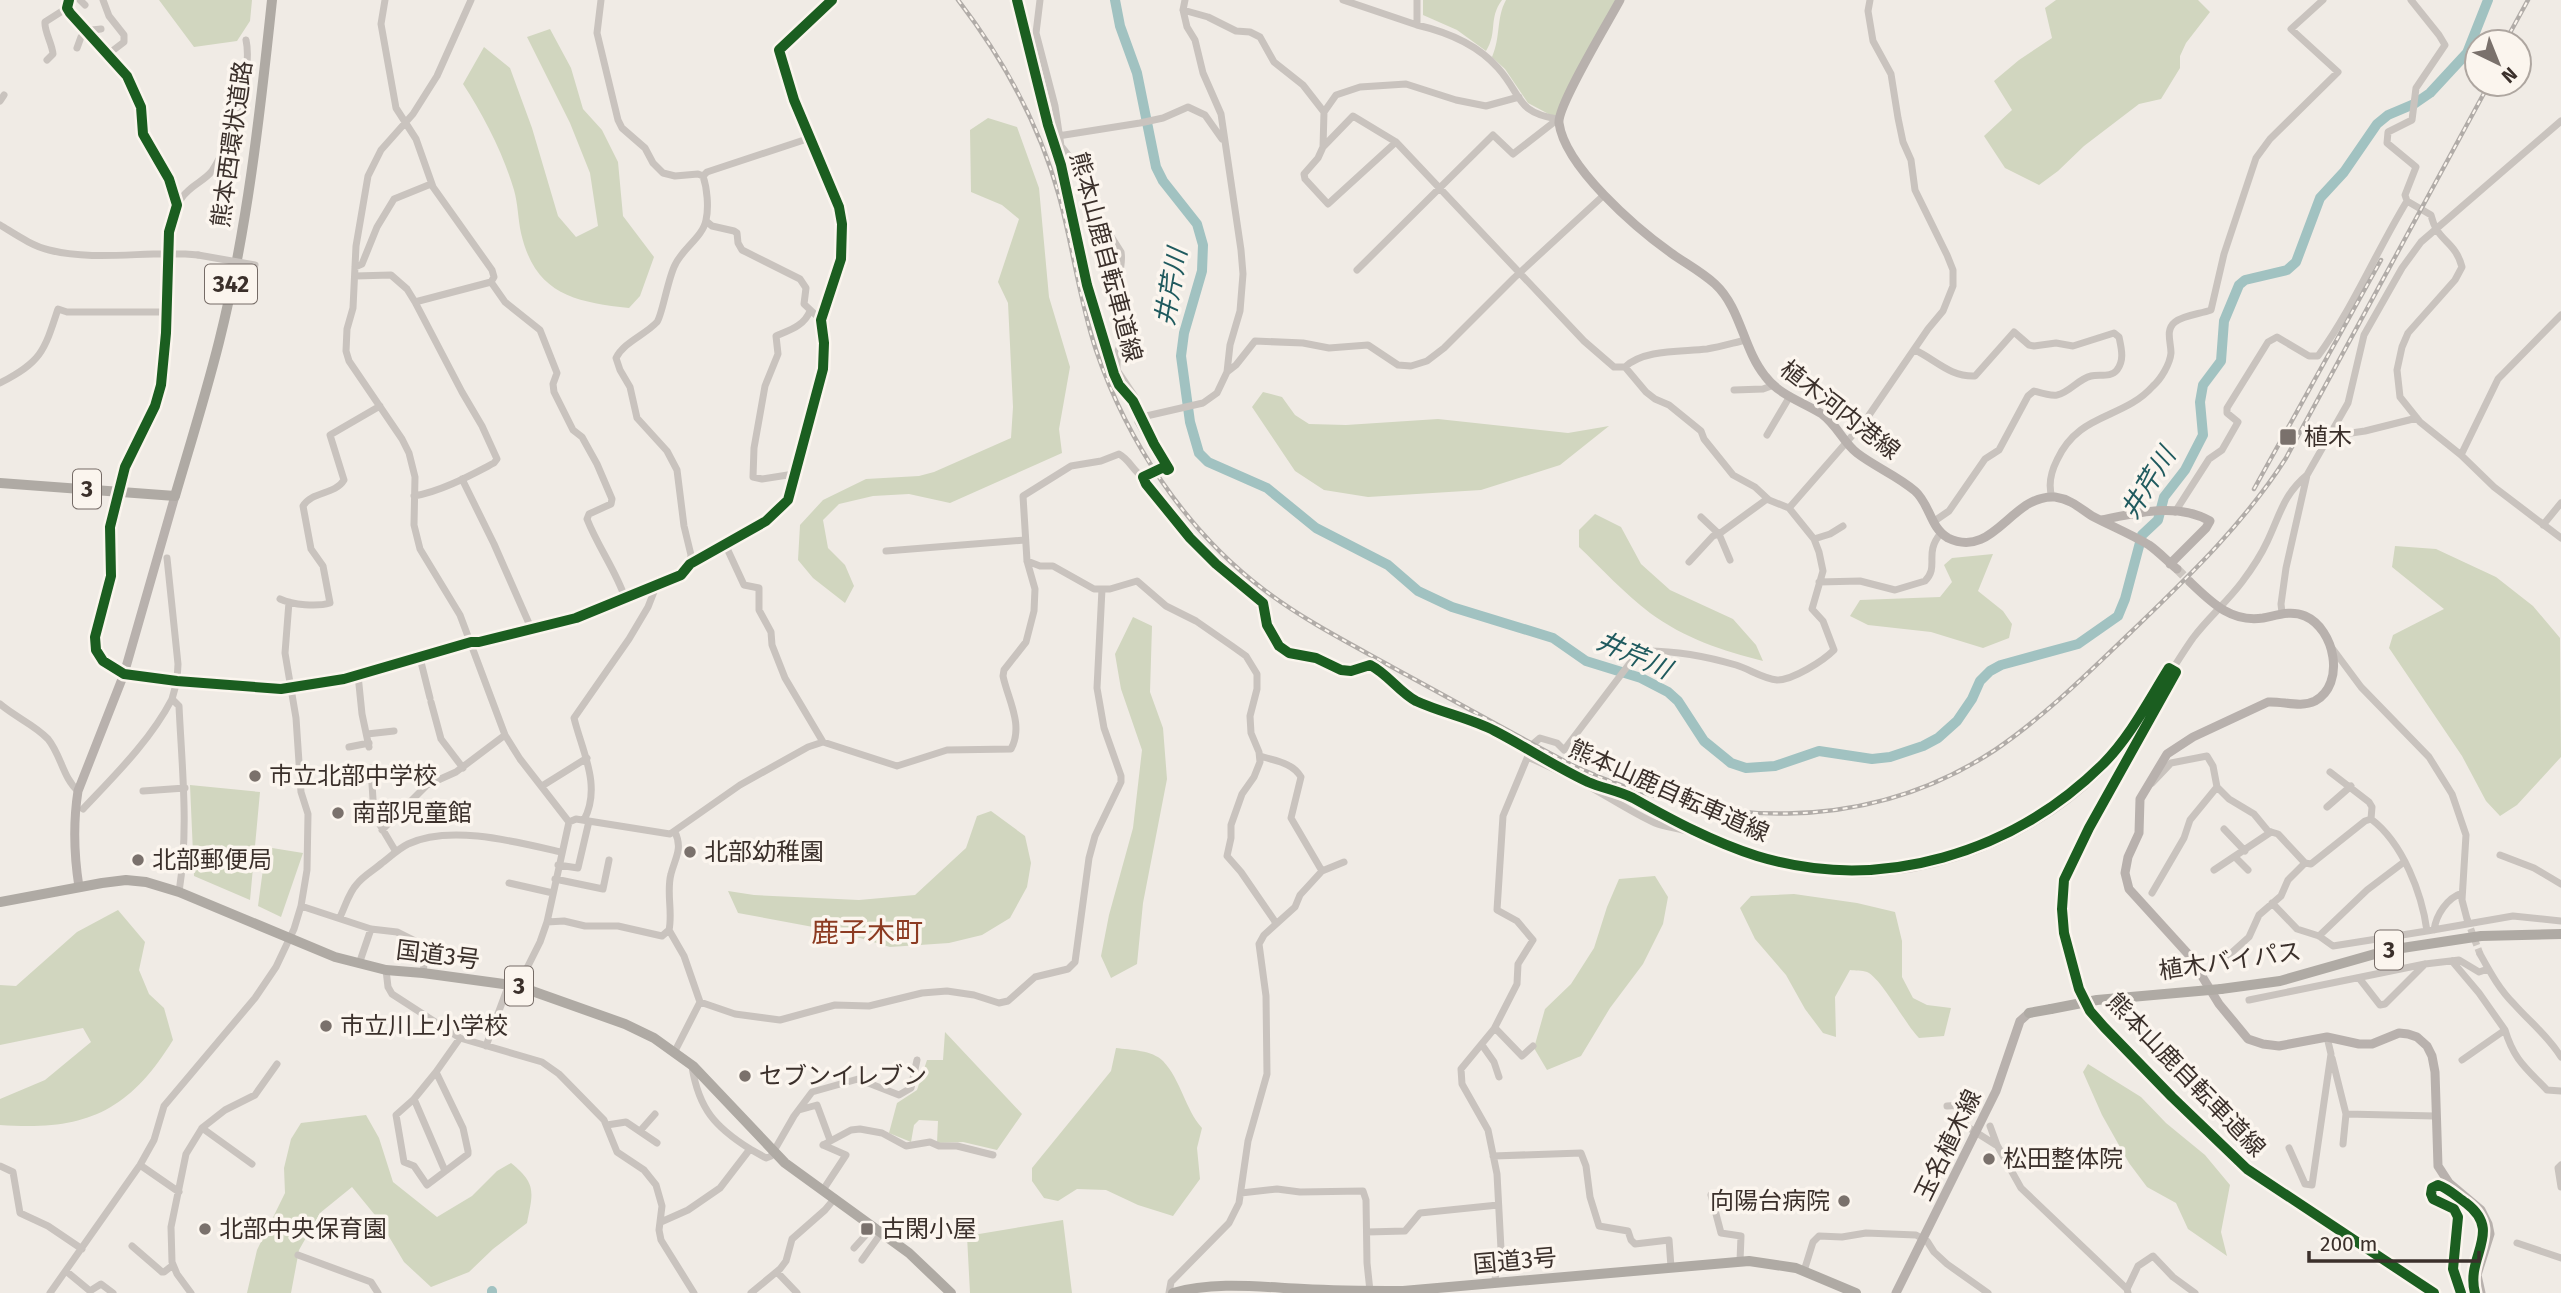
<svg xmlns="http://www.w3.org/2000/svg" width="2561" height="1293" viewBox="0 0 2561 1293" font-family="'Fira Sans','Noto Sans JP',sans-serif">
<rect width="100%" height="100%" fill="#f0ebe5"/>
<path fill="#d1d6bf" d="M159 0H252L250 21 237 41 194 47Z
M1423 0H1502C1488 19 1498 32 1486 51L1457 30 1423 15Z
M1506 0H1620L1558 119 1528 103 1505 69 1492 57C1501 37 1496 18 1506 0Z
M2056 0H2198L2210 12 2186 43 2180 56V68L2161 99 2139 104 2084 146 2058 171 2039 185 2005 168 1984 136 2012 110 1994 81 2019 60 2052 38 2045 8Z
M550 29 571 68 583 109 602 130 618 162 623 216 654 257 640 296 629 308C574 302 535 294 521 233 518 219 518 204 514 190 503 153 484 116 463 84L484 47 510 68 532 128 558 216 576 237 598 226 590 173 570 123 527 37Z
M988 118 1017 127 1039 188 1049 297 1070 367 1059 429 1062 453 950 503 909 494 873 496 839 504 823 520 828 548 845 565 854 586 845 603 813 578 798 560 800 525 823 500 866 479 919 476 934 472 1011 438 1013 407 1008 303 998 282 1019 219 1002 205 971 192 970 130Z
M1263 392 1282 397 1295 415 1309 424 1346 425 1438 419 1568 433 1609 426 1560 465 1481 490 1368 497 1324 490 1295 471 1252 407Z
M1595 514 1621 527 1641 564 1670 590 1733 619 1756 645 1763 661C1723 651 1684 638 1650 613 1625 594 1602 569 1579 547V530Z
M2395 546 2436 549 2496 577 2533 606 2560 638 2561 757 2517 805 2500 816 2486 801 2462 756 2389 648 2393 635 2444 609 2392 567Z
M1993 554 1978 591 2003 611 2012 624 2009 638 1983 648 1931 632 1868 625 1850 616 1860 600 1940 597 1952 582 1944 565 1952 558Z
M1133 617 1152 626 1150 692 1163 728 1167 779 1143 903 1137 964 1111 978 1101 956 1109 915 1133 828 1142 750 1121 689 1115 654Z
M190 785 260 792 250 900 194 876Z
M991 811 1025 836 1031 863 1027 887 1010 918 982 935 949 943 890 947 840 932 738 913 728 891 754 895 859 900 915 895 966 848 977 816Z
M266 847 303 853 281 917 258 906Z
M1655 876 1668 897 1663 924 1643 964 1610 1008 1581 1056 1547 1070 1534 1048 1545 1009 1571 984 1594 948 1607 907 1619 879Z
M1794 894 1857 903 1895 912 1902 941V977L1913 998 1927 1005 1951 1008 1944 1036 1919 1038C1905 1024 1882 979 1867 972 1862 970 1855 971 1850 970L1835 997 1836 1037 1823 1033 1805 1009 1786 975 1755 939 1740 908 1751 896Z
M118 910 145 942 139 970 149 994 164 1008 173 1040C128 1113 84 1131 0 1125V1099L45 1080 91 1042 83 1028 0 1045V985L16 986 77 932Z
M945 1032 1022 1114 997 1150 963 1142 937 1143 938 1121 919 1120 914 1125 911 1142 889 1133 897 1103 917 1090 927 1060H943Z
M1116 1048C1131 1050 1152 1050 1163 1061 1181 1080 1185 1109 1202 1128L1197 1148 1200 1179 1173 1216 1138 1205 1106 1190 1077 1189 1058 1201 1044 1198 1032 1181V1168L1111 1071Z
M2088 1064 2141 1097 2166 1123 2205 1155 2230 1185 2221 1232 2227 1256 2188 1229 2176 1203 2147 1187 2129 1163 2102 1115 2083 1072Z
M366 1115 379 1138 393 1182 437 1217 472 1196 497 1171 511 1163C537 1184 533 1192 527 1223L493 1249 469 1272 431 1287 404 1262 379 1220 352 1187 320 1213 299 1250 291 1293H247L257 1250 285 1193 284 1168 291 1139 301 1123Z
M1063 1220 1072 1293H970L967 1236Z"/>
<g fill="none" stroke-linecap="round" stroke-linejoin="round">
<path stroke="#a1c2c1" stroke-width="10" d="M1115 0 1120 26 1137 73 1156 167 1163 181 1197 224 1203 245 1202 271 1184 333 1181 356 1190 422 1199 453 1208 462 1267 488 1316 528 1388 565 1418 591 1452 607 1553 638 1586 661 1641 678 1668 692 1678 701 1704 741 1731 763 1746 768 1775 766 1819 751 1872 759 1890 757 1923 746 1938 738 1957 721 1972 699 1980 681 1990 671 2001 665 2078 644 2118 616 2125 599 2142 535 2158 520 2164 497 2185 470 2203 435 2200 402 2203 385 2221 361 2224 321 2239 285 2245 280 2287 270 2296 262 2320 198 2344 172 2377 124 2388 115 2414 104 2430 93 2467 53 2488 0
M492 1291V1293"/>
<path stroke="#ccc6c0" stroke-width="7" stroke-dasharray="7 3.5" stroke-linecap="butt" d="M115 506 125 467
M2467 919 2480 954"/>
<path stroke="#ccc6c0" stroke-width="9" stroke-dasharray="9 4.5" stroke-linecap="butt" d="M2177 569 2190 582"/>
<path stroke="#c9c3be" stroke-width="7" d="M69 0 67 8 70 13 127 76 141 107 143 134 169 179 177 205 169 232 166 333 161 385 155 406 125 467
M80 0 85 5
M103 0 109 16 124 35V42L107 55
M385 0 381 24 396 108 416 139 433 187 492 270 494 277 491 282 505 302 540 330 557 373 553 384 554 392 573 430 582 437 597 464 612 499 611 504 589 514 587 519C598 547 616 571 625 598
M471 0 437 76 413 114 381 150 368 176 356 246 353 308 347 329 346 351 349 361 402 439 409 453 415 477 414 525 420 549 460 615 505 735 520 759 569 822 547 922 540 942 518 986
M601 0 597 33 618 120 622 128 645 148 653 163 663 173 675 176 698 174 703 176 707 172 810 138
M1040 0 1036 33 1055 106 1061 146 1076 165 1087 198 1121 252C1124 268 1115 282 1116 298 1116 309 1123 320 1126 331L1117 353V370L1135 397 1142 417 1138 422 1164 467
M1343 0 1417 25
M1417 0V25C1447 32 1477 44 1498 68 1523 96 1515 112 1557 119
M1183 10 1208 17 1236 31 1250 32 1260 37 1274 62 1303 85 1324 112
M77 48 81 37 86 34 91 37 92 30 101 29
M47 60 53 54C52 43 44 31 45 22L67 8
M0 101 4 95
M1058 136 1140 123 1163 118 1188 107 1205 115 1222 139
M1396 142 1328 204 1305 179 1304 174 1318 158 1323 147 1324 112 1336 95 1360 87 1406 84 1456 100 1486 106 1519 97
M1323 147 1353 116 1396 142 1584 341 1614 367H1625C1644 349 1682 352 1707 349 1720 347 1733 343 1746 340
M2407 201 2431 215C2437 242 2455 240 2462 267L2455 280 2408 333 2402 347 2397 370 2400 397 2420 422 2461 455 2494 487 2561 538
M177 205C180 201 183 195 187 192 194 184 205 180 212 171 230 144 253 71 246 40
M706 221 712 226 734 231 737 233 738 243 742 250 800 279 806 288 804 304 821 320
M0 225C15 234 32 246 49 250 97 262 149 250 198 255
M355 267 362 264 377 227 394 199 431 184
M1357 270 1493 135 1513 154 1558 119
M355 276 391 275 407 289 415 302 491 282
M1915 350C1936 360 1950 377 1975 376L2014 332 2029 345 2034 346 2056 343 2073 346 2114 333 2119 337C2121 347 2125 360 2117 370 2111 378 2099 374 2091 376 2078 379 2069 393 2057 395 2050 396 2041 393 2034 391L2028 396 1999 450 1985 459 1949 511 1933 522
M1227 372 1236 365 1255 341 1303 343 1329 348 1368 345 1398 365 1411 366 1427 361 1444 348 1514 278 1604 195
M0 383C41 362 44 352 58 309L67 312H167
M1734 390 1763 389 1774 385
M1142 417 1203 403 1217 393 1227 372 1230 345 1240 311 1243 274 1241 250 1221 114 1203 73 1195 40 1187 27 1183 10 1185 0
M1767 435 1790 396
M2331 436 2365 431 2417 418
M2461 455 2498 379 2561 315
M794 474 762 479 753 477 754 448 765 386 778 354 776 336C790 330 804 326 810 311
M462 479 494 544 531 628
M414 496C442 491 469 476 494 463L497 459 482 426 462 392 415 302
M2052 497C2048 485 2051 472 2057 460 2079 412 2123 420 2153 386 2161 379 2170 364 2171 353 2171 342 2165 330 2175 322 2184 315 2200 314 2211 310L2224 254 2256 158 2270 139 2338 72 2291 29 2323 0
M115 506 110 527 111 576 95 637 96 650 103 661 124 674 177 681 292 688 344 679 471 642H479L576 618 681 575 690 564 766 521 788 500 823 369 824 343 821 320 841 259 842 224 839 207 794 100 779 50 832 0
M1789 508 1865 421 1928 329 1943 311 1953 286V270L1947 255 1915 190 1911 160 1903 142 1898 118 1891 74 1873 41 1868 11 1870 0
M2175 512 2209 459 2222 450 2238 422 2227 413V408L2268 342 2277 337 2309 356H2318C2353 308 2376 252 2407 201L2405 195 2416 167 2387 143 2388 132 2412 120 2416 88 2445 45 2439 35 2411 0
M2543 525 2561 503
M1814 539 1830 534 1843 526
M725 544 744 585 759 588V610L771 632 772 645 785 678 823 742
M886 551 1025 540
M167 558 178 664 177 681 172 699 179 706C182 769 189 829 179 892
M1730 560 1719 534 1767 499
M1027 561 1040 566H1053L1094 589H1110L1137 581 1166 606 1196 621 1232 646 1246 656 1257 674V689L1250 716 1251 733 1259 752 1260 762 1254 777 1242 794 1231 825V838L1227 856 1241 872 1276 923
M1689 562 1713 536 1719 534 1701 517
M690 564 691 555 684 526 677 470 667 451 637 418 630 387 620 370 616 358C624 342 645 335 657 322 662 316 668 278 675 265 682 249 703 237 706 220 709 207 707 188 703 176
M1819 582 1860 581 1895 590 1925 581C1940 566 1923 554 1941 533
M280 599C293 605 317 607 330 603L323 566 311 549 303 506C312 491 335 495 344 480L330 435 380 406
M2282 613 2281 604 2286 568 2307 475 2348 403 2364 335 2402 268 2421 242 2561 121
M2332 648 2361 687 2429 757 2452 794 2466 835 2462 900 2467 919
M420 658 430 698
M358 675 362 714 369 747
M431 702 441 739 463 768
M0 704C15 717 35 725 48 739 61 755 63 778 78 791
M367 734 394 731
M349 747 369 743
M1528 757C1546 765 1563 773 1581 782 1606 795 1629 811 1655 823 1667 828 1682 828 1695 834 1726 847 1756 860 1789 867 1898 892 2023 849 2100 772 2138 733 2162 682 2193 638 2208 618 2227 602 2242 582 2251 570 2261 555 2267 542 2280 515 2283 495 2307 475
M371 768 374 815 396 852
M2330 772 2369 802 2372 807 2371 819
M2152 783 2171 763 2207 756 2213 766 2217 787 2229 799 2254 814 2268 831 2278 834 2305 863 2311 864 2365 821 2371 819C2403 843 2422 894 2427 931L2513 916 2561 921
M542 786 587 758
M143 791 185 788
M2327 807 2351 786
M83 809C115 775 150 741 172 699
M584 820C602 786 582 751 574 718L629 639 648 607 657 584
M569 822 576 819 670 834 740 785 808 747 823 742 897 766 947 750 1011 749C1024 725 1008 700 1003 676L1004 670 1026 642 1034 611 1035 589 1027 561 1023 496 1071 466 1101 461 1119 454C1130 460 1133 471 1143 477
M2224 829 2245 851
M382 830 427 785 456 772 505 735
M675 832C683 849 675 858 671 874 666 892 673 912 669 930L684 956 700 1002 735 1014 780 1020 835 1005 869 1006 922 993 947 991 974 995 999 1003 1008 1001 1035 977 1068 969 1075 962 1089 858 1095 836 1121 782V776L1104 728 1097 688 1102 589
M2500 855 2534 868 2561 884
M2235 857 2248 870
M558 865 578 868 589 821
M2214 870 2271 832
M1322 871 1344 862
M555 879 603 889 609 860
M509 883 553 893
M2152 893 2184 838 2190 820 2217 787
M2272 903 2297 929 2319 936 2333 946 2427 931
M301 906 371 929 397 932 425 946 426 948 423 973
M340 917C345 907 349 892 357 884 363 876 374 870 382 863 390 857 398 849 408 844 450 824 517 842 561 852
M547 922 564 921 585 926H618L662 936 669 930
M2434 930C2436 915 2447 898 2462 893
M2319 936 2367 890 2404 862
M2480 954C2490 972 2499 989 2514 1004 2530 1022 2548 1036 2561 1057
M2229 955 2249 937 2259 915 2281 896 2288 880 2305 863
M2452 961 2479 993 2505 1030 2462 1060
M359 964 371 929
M386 970 388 987 392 994 460 1038 542 1062 559 1074 604 1120 617 1152 644 1170 656 1185 662 1206 659 1230 661 1240 694 1293
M2359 978 2380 1005 2385 1004 2425 964
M2249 1000 2425 964 2459 960 2479 972 2488 969
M1495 1028 1522 1056 1533 1046
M2505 1030C2514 1060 2526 1068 2547 1090L2561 1091
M1482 1045 1494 1062 1499 1077
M486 1046 509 984
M675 1051 700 1002
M2332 1058 2346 1114 2343 1144
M692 1067C699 1109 715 1127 750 1149
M436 1072 463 1128 468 1151V1154L427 1185 414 1166 404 1162 396 1115 414 1099Z
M436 1072 460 1038
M414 1099 445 1171
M1958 1105 1966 1126 1996 1145
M1947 1106 1966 1105 1976 1109
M799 1110 817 1105 830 1140
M2346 1114 2435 1116
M607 1125 626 1122 657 1143
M1990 1126 1997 1145 2021 1188 2127 1289 2128 1293
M202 1128 225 1110 255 1095 277 1064
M640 1131 655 1114
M823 1145 851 1130 860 1129 882 1133 906 1146 930 1142 939 1146H957L993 1155
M823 1145 846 1155 823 1190
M2289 1148 2305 1184 2312 1185 2331 1054 2327 1037
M1493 1156 1581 1153 1586 1166 1590 1197 1599 1226 1628 1231 1631 1240 1635 1244 1669 1240 1671 1267
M140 1165 179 1192
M2561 1165 2558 1168 2561 1187
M0 1166 13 1172 20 1213 48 1226 82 1249
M1241 1193 1277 1189 1300 1192 1363 1191 1366 1200 1367 1263 1370 1291
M1711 1195 1721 1233 1741 1236 1740 1261
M661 1222 688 1210 720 1188 750 1149 766 1158 771 1156 794 1116 812 1092 858 1079 899 1095 911 1088 917 1060
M1367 1232 1405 1231 1420 1213 1498 1205
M2517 1243 2561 1258
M132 1246 162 1272H164L173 1265
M854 1248 874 1226
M298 1255 371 1282 378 1293
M862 1260 882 1232
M66 1271 90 1291 101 1284 113 1293
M1804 1271 1813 1242 1819 1236 1842 1237 1866 1233 1916 1235 1927 1241 1934 1252 1947 1264 1988 1293
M777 1272 797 1293
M1494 1284 1501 1249 1497 1174 1488 1130 1462 1084 1461 1069 1494 1029 1517 984 1518 964 1533 940 1517 921 1497 910 1503 816 1533 744 1540 738 1557 743 1564 750 1639 651C1671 650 1706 656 1736 665 1749 669 1764 679 1777 680 1793 680 1823 661 1834 650L1823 621 1812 609 1823 571 1819 552 1814 539 1789 508 1769 500 1755 487 1733 475 1704 439 1701 431 1669 405 1655 399 1646 392 1625 367
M2127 1289 2138 1266 2153 1256 2173 1277 2195 1293
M50 1293 140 1165 154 1140 164 1106 255 998 276 967 294 929 301 906 307 870 308 814 301 792 296 718 285 653 289 602
M191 1293 177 1274 172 1262 171 1227 186 1154 202 1128 252 1164
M751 1293 780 1269 786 1261 792 1239 825 1210 835 1198
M1169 1293 1171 1282 1229 1223 1239 1203 1248 1141 1267 1074 1266 996 1259 944 1264 935 1295 907 1300 895 1322 871 1291 818 1301 777C1292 762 1275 761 1260 756"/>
<path stroke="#b8b1ad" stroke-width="9" d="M1620 0C1609 21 1557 106 1559 123 1565 167 1636 228 1671 253 1685 263 1702 272 1715 284 1741 308 1743 349 1765 376 1779 395 1803 402 1822 414 1837 425 1843 442 1857 453 1875 467 1898 476 1915 491 1930 504 1930 528 1948 538 1994 560 2011 494 2055 497 2070 499 2080 508 2092 516 2111 526 2131 534 2149 545 2159 552 2167 561 2177 569
M1143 477 1164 467
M2101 520C2136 513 2177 502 2210 521L2206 528 2170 564
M2190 582C2211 602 2231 623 2263 618 2278 615 2291 610 2305 616 2335 629 2346 684 2315 701 2301 708 2283 701 2268 702L2193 737 2167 754 2140 799 2139 833 2128 857 2125 873 2129 889 2189 955 2219 1004 2248 1039 2263 1044 2279 1046 2327 1037 2359 1044H2372L2399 1033 2408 1034 2417 1037 2427 1046 2432 1056 2435 1072 2438 1166 2449 1183 2481 1210 2488 1224 2490 1234 2477 1275 2481 1293
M79 887C74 855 73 823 78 791L124 674 175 496
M1896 1293 1996 1091 2020 1021 2029 1013"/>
<path stroke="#afaaa4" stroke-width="10" d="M0 483 175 496C190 445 206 394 219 342 247 231 260 114 272 0
M0 902 102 883 126 880 146 882 179 892 335 957 386 970 423 973 518 986 625 1024 654 1038 693 1066 785 1163 909 1253 951 1293
M2221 989 2280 981 2389 950 2481 936 2561 934
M2029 1013 2051 1009
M1173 1293C1214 1281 1261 1287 1304 1289 1337 1291 1370 1291 1403 1291L1749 1261 1796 1268 1856 1293"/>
<defs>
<path id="rail" d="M958 0C1004 60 1039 123 1059 196 1073 247 1079 299 1096 350 1127 441 1185 530 1263 589 1306 622 1355 646 1403 673 1460 704 1517 736 1574 766 1710 829 1866 835 1995 750 2045 716 2088 673 2131 632 2188 577 2243 525 2286 458L2489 84
M2505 42 2528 0
M2254 489 2381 260"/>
</defs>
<use href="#rail" stroke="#b1aca8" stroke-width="4.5"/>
<use href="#rail" stroke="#fbf5ee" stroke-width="2" stroke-dasharray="5" stroke-linecap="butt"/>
<path stroke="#c9c3be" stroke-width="7" d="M198 255 255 265"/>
<path stroke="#afaaa4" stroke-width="10" d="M2051 1009 2097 1000 2221 989"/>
<defs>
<path id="cycleway" d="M69 0 67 8 70 13 127 76 141 107 143 134 169 179 177 205 169 232 166 333 161 385 155 406 125 467 110 527 111 576 95 637 96 650 103 661 124 674 177 681 281 689 344 679 471 642H479L576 618 681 575 690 564 766 521 788 500 823 369 824 343 821 320 841 259 842 224 839 207 794 100 779 50 832 0
M1017 0 1048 125 1061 165 1087 285 1114 374 1119 385 1133 401 1154 444 1169 469 1167 470 1164 467 1143 477 1146 484 1190 538 1216 564 1263 603 1267 625 1279 646 1289 653 1316 658 1341 670 1351 671 1370 665C1388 674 1399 692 1416 701 1442 713 1470 718 1495 731 1526 747 1556 767 1588 782 1602 788 1619 791 1633 798 1672 820 1713 842 1757 856 1881 894 2013 853 2103 764 2130 737 2149 700 2169 668L2176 672 2089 828 2064 880 2062 909 2064 933 2079 989 2090 1011 2104 1027 2172 1097 2247 1169 2434 1293
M2461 1293 2453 1269 2458 1217 2454 1209 2433 1199 2431 1194 2432 1188 2438 1185C2448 1188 2457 1197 2466 1203 2504 1232 2465 1256 2475 1293"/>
</defs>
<use href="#cycleway" stroke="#fbf5ee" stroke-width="15"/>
<use href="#cycleway" stroke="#1b5e20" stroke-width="10"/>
</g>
<g fill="#7a716c" stroke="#fbf5ee" stroke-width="2.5">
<rect x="2279" y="428" width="18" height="18" rx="3.5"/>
<circle cx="255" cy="776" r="7"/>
<circle cx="338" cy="813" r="7"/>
<circle cx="690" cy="852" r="7"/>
<circle cx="138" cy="860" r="7"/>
<circle cx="326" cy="1026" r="7"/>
<circle cx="745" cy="1076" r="7"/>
<circle cx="1989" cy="1159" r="7"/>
<circle cx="1844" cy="1201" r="7"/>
<circle cx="205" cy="1229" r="7"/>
<rect x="860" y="1222" width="14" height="14" rx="3.5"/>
</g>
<g text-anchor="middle" stroke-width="7" stroke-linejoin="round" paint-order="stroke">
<g fill="#fbf5ee" stroke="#756b66" stroke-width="2">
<rect x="205" y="264.5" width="52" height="39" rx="5"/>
<rect x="73" y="469.5" width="28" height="39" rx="5"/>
<rect x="2375" y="930.5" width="28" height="39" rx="5"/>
<rect x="505" y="966.5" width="28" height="39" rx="5"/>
</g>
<g font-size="23" font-weight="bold" fill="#3b302b">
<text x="231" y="292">342</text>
<text x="87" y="497">3</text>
<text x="2389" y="958">3</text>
<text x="519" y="994">3</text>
</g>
<g font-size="24" fill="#3b302b" stroke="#fbf5ee">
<text transform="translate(232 144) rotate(-82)" y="8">熊本西環状道路</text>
<text transform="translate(1106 257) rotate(75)" y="8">熊本山鹿自転車道線</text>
<text transform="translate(1840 410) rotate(38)" y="8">植木河内港線</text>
<text transform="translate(1669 791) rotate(24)" y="8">熊本山鹿自転車道線</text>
<text transform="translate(438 955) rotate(7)" y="8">国道3号</text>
<text transform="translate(2230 961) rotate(-8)" y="8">植木バイパス</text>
<text transform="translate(2186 1075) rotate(46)" y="8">熊本山鹿自転車道線</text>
<text transform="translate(1948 1145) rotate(-64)" y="8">玉名植木線</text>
<text transform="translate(1515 1261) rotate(-5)" y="8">国道3号</text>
</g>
<g font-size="24" fill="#3b302b" stroke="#fbf5ee" text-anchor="start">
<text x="2304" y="445">植木</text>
<text x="269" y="784">市立北部中学校</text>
<text x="352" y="821">南部児童館</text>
<text x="704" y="860">北部幼稚園</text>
<text x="152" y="868">北部郵便局</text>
<text x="340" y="1034">市立川上小学校</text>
<text x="759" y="1084">セブンイレブン</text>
<text x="2003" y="1167">松田整体院</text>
<text x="1830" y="1209" text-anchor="end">向陽台病院</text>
<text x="219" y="1237">北部中央保育園</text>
<text x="881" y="1237">古閑小屋</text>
</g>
<g font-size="26" font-style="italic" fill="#1f5a5e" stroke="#fbf5ee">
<text transform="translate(1171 287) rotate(-80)" y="9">井芹川</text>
<text transform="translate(2148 483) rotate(-58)" y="9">井芹川</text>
<text transform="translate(1634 655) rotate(24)" y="9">井芹川</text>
</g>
<g font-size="28" fill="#8c3b22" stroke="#fbf5ee">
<text x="867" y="942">鹿子木町</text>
</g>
</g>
<g transform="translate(2498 63) rotate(137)"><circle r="33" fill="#fbf5ee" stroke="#aea6a0" stroke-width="2"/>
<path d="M0-5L12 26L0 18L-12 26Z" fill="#7a716c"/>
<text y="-10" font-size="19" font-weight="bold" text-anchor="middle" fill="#3b302b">N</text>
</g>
<path d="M2309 1251v10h170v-10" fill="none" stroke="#3b302b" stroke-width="3.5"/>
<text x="2320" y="1251" font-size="21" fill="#3b302b" stroke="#fbf5ee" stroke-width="5" paint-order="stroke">200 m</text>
</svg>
